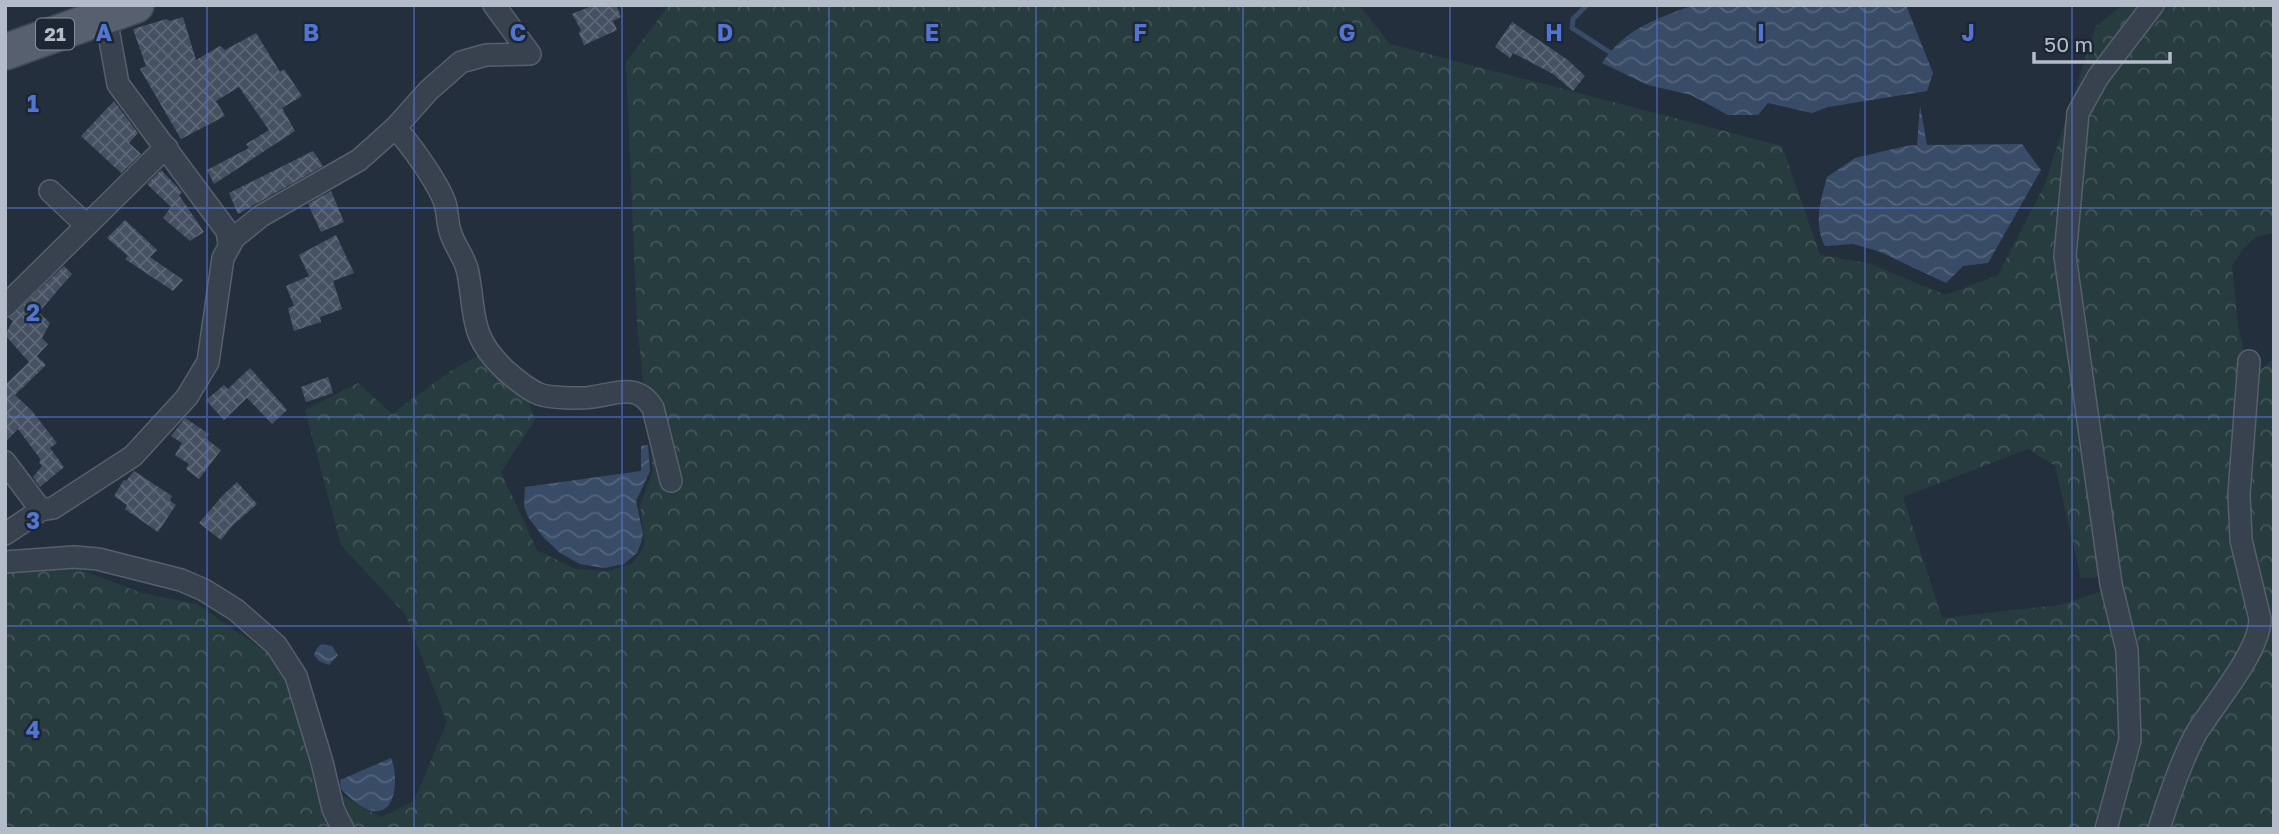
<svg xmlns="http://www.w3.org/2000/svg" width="2279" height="834" viewBox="0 0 2279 834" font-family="'Golos Text',sans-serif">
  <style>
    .forest { fill: url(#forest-crowns); fill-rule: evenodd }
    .water { fill: url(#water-waves) }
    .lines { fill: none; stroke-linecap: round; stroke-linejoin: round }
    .stream { stroke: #394c67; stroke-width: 5 }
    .building { fill: url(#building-cross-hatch) }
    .minor-casing { stroke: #565f6c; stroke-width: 24 }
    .primary-casing { stroke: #414a57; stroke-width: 38 }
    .minor { stroke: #38414e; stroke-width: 21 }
    .primary { stroke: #56606e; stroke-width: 35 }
    .grid { fill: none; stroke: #5274d3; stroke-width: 2; stroke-opacity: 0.55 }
    .labels { text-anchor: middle; stroke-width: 5; stroke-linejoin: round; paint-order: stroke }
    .shield { fill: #1d2633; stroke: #878f9c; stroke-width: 2 }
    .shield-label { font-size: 19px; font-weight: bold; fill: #b4bcc9 }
    .grid-label { font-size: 23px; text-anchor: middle; font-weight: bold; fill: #5274d3; stroke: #1d2633; stroke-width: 5; stroke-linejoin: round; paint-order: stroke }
  </style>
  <defs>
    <pattern id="forest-crowns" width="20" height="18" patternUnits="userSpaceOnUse" patternTransform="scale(1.75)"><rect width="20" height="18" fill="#263c3f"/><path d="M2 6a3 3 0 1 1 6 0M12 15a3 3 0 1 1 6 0" fill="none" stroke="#435659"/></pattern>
    <pattern id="water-waves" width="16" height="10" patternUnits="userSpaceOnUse" patternTransform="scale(1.75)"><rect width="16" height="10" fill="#394c67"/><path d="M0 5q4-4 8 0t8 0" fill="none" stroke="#53647b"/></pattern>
    <pattern id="building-cross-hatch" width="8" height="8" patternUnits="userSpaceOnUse" patternTransform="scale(1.75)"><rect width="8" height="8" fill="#455162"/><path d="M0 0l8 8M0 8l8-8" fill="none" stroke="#5d6877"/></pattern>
  </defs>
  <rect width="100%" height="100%" fill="#242f3e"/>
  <!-- forest -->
  <path class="forest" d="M 669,5 L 1359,5 L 1390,44 L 1782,146 L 1820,255 L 1868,263 L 1945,295 L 1998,275 L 2045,184 L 2096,26 L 2123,5 L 2274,5 L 2274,233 L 2256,237 L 2243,249 L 2232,266 L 2238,326 L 2244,351 L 2262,369 L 2274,358 L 2274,829 L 5,829 L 5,571 L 70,566 L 142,593 L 197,604 L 272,656 L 301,710 L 338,793 L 381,817 L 414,801 L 447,722 L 405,614 L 341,545 L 305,410 L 358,383 L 392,414 L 452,370 L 481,354 L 526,395 L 535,420 L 501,472 L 537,550 L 575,569 L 606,571 L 632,564 L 645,545 L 640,505 L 653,471 L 637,324 L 626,62 ZM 2028,449 L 2055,466 L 2081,578 L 2102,577 L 2103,591 L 2060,605 L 1942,618 L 1903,497 Z"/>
  <!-- water -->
  <g class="water">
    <path d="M 1693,5 L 1906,5 L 1933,73 L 1927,91 L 1828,107 L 1812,113 L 1768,103 L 1758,115 L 1728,115 L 1691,95 L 1648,85 L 1602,63 C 1627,27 1655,20 1693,5 Z"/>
    <path d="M 1920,106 L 1927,145 L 2022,144 L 2041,170 L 1988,263 L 1963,266 L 1946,283 L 1878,251 L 1853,244 L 1825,246 C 1813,224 1821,199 1827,177 L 1855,158 L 1906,146 L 1917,145 Z"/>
    <polygon points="648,445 650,471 636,501 643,533 641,543 637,553 624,564 604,568 580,564 560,553 543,537 528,517 524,506 525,487 641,471 641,446"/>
    <polygon points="322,644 332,646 338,655 329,665 319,661 314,655 317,648"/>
    <path d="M 391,758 C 398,773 398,815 373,811 C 361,809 349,797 341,789 L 340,780 Z"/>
  </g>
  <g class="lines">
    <!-- stream -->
    <polyline class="stream" points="1587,5 1573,19 1572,28 1614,55"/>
  </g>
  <!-- building -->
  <g class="building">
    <polygon points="594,5 616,5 621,17 613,21 617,30 584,45 579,33 581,30 572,14"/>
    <polygon points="183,17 196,60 220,46 225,50 256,33 280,72 284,69 302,96 282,108 295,131 214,184 207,170 249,148 246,144 269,130 239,87 216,101 225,116 181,139 140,69 146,66 133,29 166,19 170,21"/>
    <polygon points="1512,22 1568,60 1585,76 1573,91 1553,74 1513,53 1510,58 1495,47"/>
    <polygon points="114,101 138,133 129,143 141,154 121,173 81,136"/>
    <polygon points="313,151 323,166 238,214 229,193"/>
    <polygon points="161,170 182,192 179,195 204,232 190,241 163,218 171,207 147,184"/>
    <polygon points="331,191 344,222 321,232 308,204"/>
    <polygon points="125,220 157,250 150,257 183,280 173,291 125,259 128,256 107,238"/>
    <polygon points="336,235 354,273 333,281 342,309 320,317 321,322 294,331 288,308 294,306 286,286 309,276 299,255"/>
    <polygon points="64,266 72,274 39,312 50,323 42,338 48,344 37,356 46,365 15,395 32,411 57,443 50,448 64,467 40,487 33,477 42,466 39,462 41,460 18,429 5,442 5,385 29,362 5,335 13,321 9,318"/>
    <polygon points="250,368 287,410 272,424 247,398 224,420 206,400 224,385 228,389"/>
    <polygon points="328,377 333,393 306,402 301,387"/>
    <polygon points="185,418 209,434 205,438 221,450 199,479 186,469 189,464 175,455 182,443 171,436"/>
    <polygon points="134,471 172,496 170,501 176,505 158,532 125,509 127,505 114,496 124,480 126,481"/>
    <polygon points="237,482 257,504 232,526 221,540 199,523 223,495"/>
  </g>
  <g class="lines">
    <defs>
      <g id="minor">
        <polyline points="104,7 118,84 227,231 229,243"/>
        <path d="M 395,128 C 410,143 438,183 445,203 C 448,213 447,224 451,234 C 455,247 466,259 468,273 C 476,316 469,335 504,369 C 514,378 527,389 539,394 C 549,398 580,399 592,397 C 616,394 637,382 653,408 L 671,481"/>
        <polyline points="50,191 86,225"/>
        <polyline points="5,306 161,152 167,148"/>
        <polyline points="5,462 41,510"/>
        <polyline points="5,534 41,510 53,508 133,456 187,397 208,362 223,258 234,238 261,216 359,160 395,128 429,90 461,62 486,55 530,54 494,5"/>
        <polyline points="5,562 74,557 98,559 181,580 204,590 236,610 276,645 296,676 322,762 333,809 343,829"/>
        <polyline points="2106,829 2130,740 2127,650 2111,584 2065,256 2078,113 2098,77 2153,5"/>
        <path d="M 2159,829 C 2167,802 2183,756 2197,732 C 2215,703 2260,651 2260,619 L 2241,540 L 2239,494 L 2249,361"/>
      </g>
      <polyline id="primary" points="5,52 136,5"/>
    </defs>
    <!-- minor casing -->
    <use href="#minor" class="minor-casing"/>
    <!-- primary casing -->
    <use href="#primary" class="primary-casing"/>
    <!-- minor -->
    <use href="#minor" class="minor"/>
    <!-- primary -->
    <use href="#primary" class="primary"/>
  </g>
  <!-- grid -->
  <path class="grid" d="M 207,5 L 207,829M 414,5 L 414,829M 622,5 L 622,829M 829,5 L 829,829M 1036,5 L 1036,829M 1243,5 L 1243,829M 1450,5 L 1450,829M 1657,5 L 1657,829M 1865,5 L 1865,829M 2072,5 L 2072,829M 5,208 L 2274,208M 5,417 L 2274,417M 5,626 L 2274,626"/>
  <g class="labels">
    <!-- shield labels -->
    <rect class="shield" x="36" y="18.5" width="38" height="31" rx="5"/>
    <g class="shield-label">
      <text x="55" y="41">21</text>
    </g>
  </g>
  <g class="grid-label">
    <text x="104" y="41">A</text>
    <text x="311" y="41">B</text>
    <text x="518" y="41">C</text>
    <text x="725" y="41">D</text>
    <text x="932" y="41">E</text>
    <text x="1140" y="41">F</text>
    <text x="1347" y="41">G</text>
    <text x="1554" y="41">H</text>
    <text x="1761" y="41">I</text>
    <text x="1968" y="41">J</text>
    <text x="33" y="112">1</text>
    <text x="33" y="321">2</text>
    <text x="33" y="529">3</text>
    <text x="33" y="738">4</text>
  </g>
  <!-- border -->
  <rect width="2279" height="834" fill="none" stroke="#b4bcc9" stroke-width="14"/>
  <!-- scale -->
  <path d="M2034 52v10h136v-10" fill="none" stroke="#b4bcc9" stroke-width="3.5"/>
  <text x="2044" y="52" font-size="21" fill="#b4bcc9" stroke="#1d2633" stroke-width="5" paint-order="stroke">50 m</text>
</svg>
